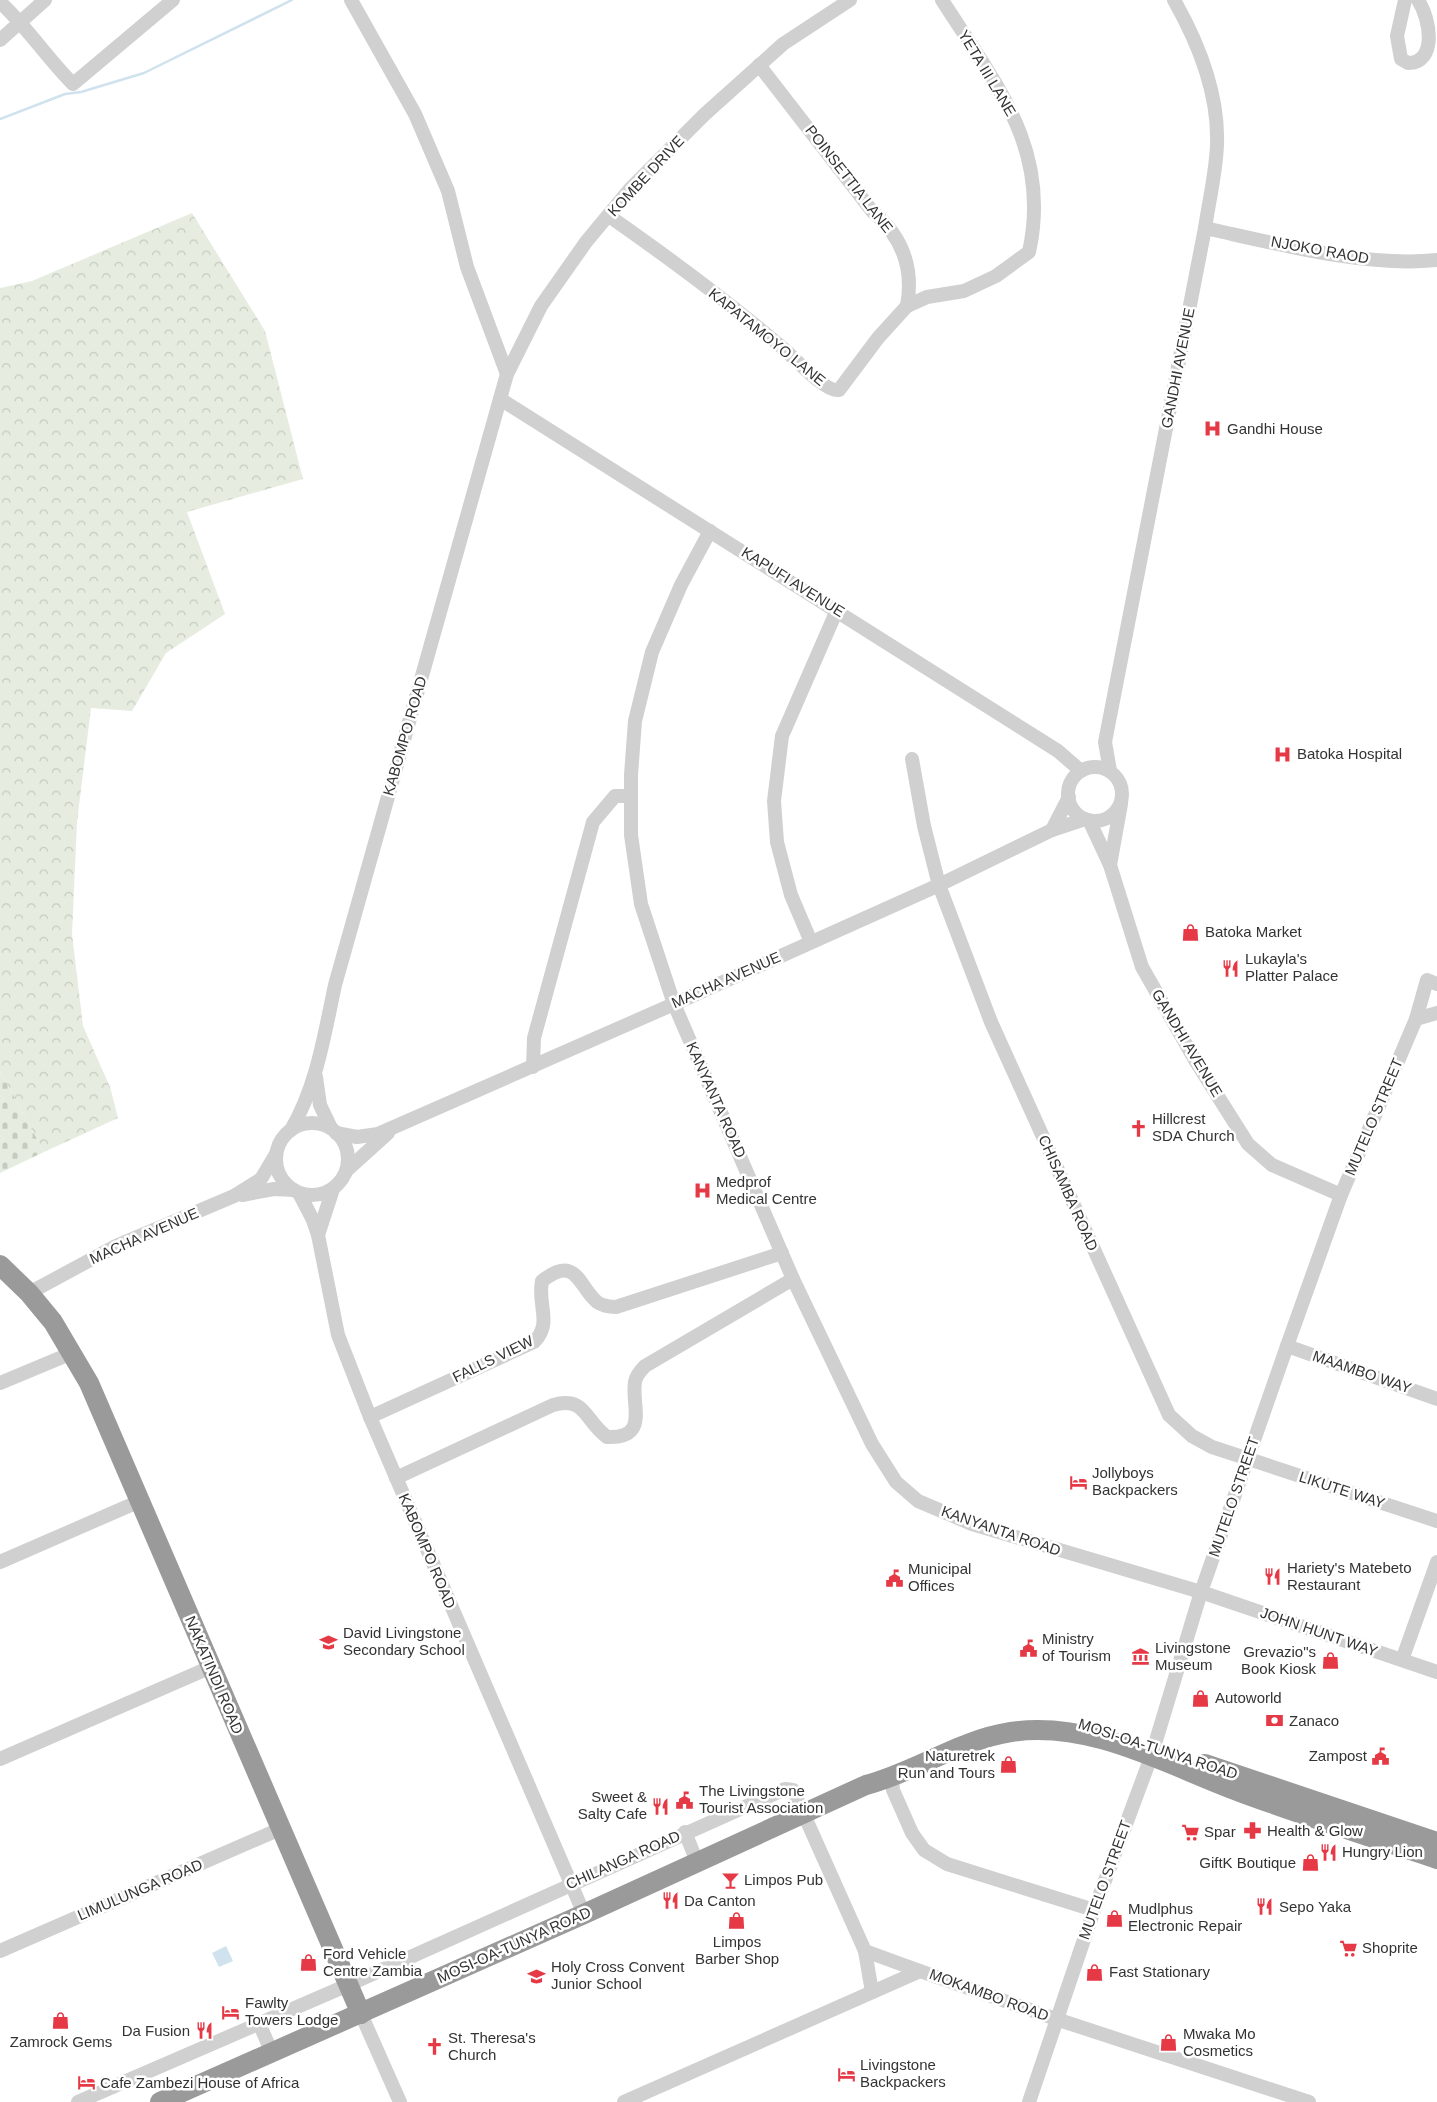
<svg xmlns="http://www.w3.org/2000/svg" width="1437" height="2102" viewBox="0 0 1437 2102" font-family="Arial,sans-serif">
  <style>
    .forest { fill: url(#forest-crowns) }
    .cemetery { fill: url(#cemetery-stones) }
    .water { fill: #cfe2ee }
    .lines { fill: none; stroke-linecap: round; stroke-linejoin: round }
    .stream { stroke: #cfe2ee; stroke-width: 2.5 }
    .minor { stroke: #d0d0d0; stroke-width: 14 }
    .highway { stroke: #9a9a9a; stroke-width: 20 }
    .labels { text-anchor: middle; stroke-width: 5; stroke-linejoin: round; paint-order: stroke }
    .street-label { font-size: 15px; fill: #333; stroke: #fff }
    .poi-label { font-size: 15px; fill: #333; stroke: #fff; text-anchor: start }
  </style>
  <defs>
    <pattern id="forest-crowns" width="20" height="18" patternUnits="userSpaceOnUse" patternTransform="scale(1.25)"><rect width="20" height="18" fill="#e6ecdf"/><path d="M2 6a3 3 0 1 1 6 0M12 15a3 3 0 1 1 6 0" fill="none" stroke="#c6cbc0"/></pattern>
    <pattern id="cemetery-stones" width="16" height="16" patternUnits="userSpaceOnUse" patternTransform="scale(1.25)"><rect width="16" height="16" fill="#e6ecdf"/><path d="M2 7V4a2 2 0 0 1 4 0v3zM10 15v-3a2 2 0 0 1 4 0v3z" fill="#c6cbc0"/></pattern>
  </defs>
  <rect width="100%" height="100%" fill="#fff"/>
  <!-- forest -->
  <polygon class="forest" points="192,213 265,331 303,479 187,512 225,614 166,653 132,711 91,708 77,822 72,934 83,1026 110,1087 118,1118 44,1152 0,1071 0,288 32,281"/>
  <!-- cemetery -->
  <polygon class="cemetery" points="0,1071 44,1152 0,1173"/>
  <!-- water -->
  <polygon class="water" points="226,1946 233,1961 219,1967 212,1953"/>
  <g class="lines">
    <!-- stream -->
    <polyline class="stream" points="0,119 65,94 81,92 144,73 292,0"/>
    <!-- minor -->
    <g class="minor">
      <polyline points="351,0 415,114 448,191 467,267 507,374"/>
      <path d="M 1405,0 L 1397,36 L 1401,59 L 1408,63 C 1437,63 1431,20 1418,0"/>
      <path d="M 0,2 C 27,27 47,58 73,84 L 173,0"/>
      <polyline points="0,40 45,0"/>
      <path d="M 759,65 L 872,211 C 902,236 914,268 907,306"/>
      <path d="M 609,216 C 669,258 729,302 785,350 C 795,359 827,393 839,390 L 878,338 L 907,306 L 927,297 L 964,291 L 996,276 L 1029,252 C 1052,148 994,82 942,0"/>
      <path d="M 1205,228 C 1274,243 1367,268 1437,260"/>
      <polyline points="500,399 1058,751 1081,771"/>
      <polyline points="710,531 681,585 652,652 635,721 631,775 631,835 641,904 674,1004 793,1279 872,1444 896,1482 918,1501 972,1524 1201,1592 1437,1672"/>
      <polyline points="912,759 924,826 939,885 991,1022 1169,1415 1192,1436 1212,1447 1437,1521"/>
      <circle cx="1095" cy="794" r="27"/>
      <path d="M 1110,771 L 1105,742 L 1205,228 C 1209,201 1216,172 1217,145 C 1219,93 1199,44 1174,0"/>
      <polyline points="1089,820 1110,865 1142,967 1195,1060 1248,1144 1272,1165 1341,1195"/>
      <polyline points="1052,830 1069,797"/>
      <polyline points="1110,865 1121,804"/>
      <polyline points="811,942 791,895 777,842 774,801 782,736 837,610"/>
      <polyline points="1416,1019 1437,1013"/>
      <polyline points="533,1067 534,1038 593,822 615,796 631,796"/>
      <polyline points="316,1077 320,1105 331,1128"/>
      <circle cx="312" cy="1159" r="36"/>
      <path d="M 291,1130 C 317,1085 324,1036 335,985 L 507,374 L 541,306 L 586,242 L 630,189 L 705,114 L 783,44 L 850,0"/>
      <polyline points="336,1133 357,1137 378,1134 674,1004 939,885 1052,830 1085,819"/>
      <polyline points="347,1170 388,1133"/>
      <polyline points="299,1193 313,1220 318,1235 338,1335 370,1417 584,1914"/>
      <polyline points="242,1195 274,1189 294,1190"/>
      <polyline points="318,1235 333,1189"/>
      <polyline points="29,1293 116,1246 234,1196 261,1179 276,1154"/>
      <polyline points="1287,1346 1437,1399"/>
      <polyline points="0,1383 72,1353"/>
      <path d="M 370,1417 L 534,1342 C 553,1323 537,1305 542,1281 C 577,1254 578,1286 597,1302 C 603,1306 610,1307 616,1307 L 782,1253"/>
      <path d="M 396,1478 L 553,1405 C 586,1396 584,1420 607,1437 C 650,1439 631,1405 635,1382 C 636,1376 640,1371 645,1366 L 793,1279"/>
      <polyline points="0,1562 140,1501"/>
      <polyline points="1402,1660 1437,1562"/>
      <polyline points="0,1759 211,1667"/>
      <polyline points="892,1777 893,1790 912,1833 924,1850 947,1864 1094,1910"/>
      <polyline points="685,1832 697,1862"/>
      <polyline points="0,1951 280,1829"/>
      <polyline points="865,1951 872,1992"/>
      <polyline points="361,2014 400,2102"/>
      <polyline points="259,2023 272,2053"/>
      <polyline points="78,2102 348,1985 785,1789 793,1790 865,1951 920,1971"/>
      <polyline points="624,2102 920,1971 1056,2019 1309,2102"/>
      <polyline points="1029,2102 1094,1910 1151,1757 1201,1592 1287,1346 1341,1195 1416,1019 1427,980 1437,984"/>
    </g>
    <!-- highway -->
    <g class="highway">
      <polyline points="0,1265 29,1293 53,1322 89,1383 361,2014"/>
      <polyline points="1205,1764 1437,1842"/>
      <path d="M 160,2102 L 584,1914 L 866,1785 C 916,1772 959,1740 1011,1732 C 1091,1720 1167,1765 1240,1792 C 1305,1816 1371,1837 1437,1859"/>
    </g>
  </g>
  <!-- icons -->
  <defs>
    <symbol id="hospital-bare" viewBox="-9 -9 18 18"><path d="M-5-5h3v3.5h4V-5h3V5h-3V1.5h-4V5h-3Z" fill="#e63946" stroke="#fff" stroke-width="2.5" paint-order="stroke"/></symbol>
    <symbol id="shop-bare" viewBox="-9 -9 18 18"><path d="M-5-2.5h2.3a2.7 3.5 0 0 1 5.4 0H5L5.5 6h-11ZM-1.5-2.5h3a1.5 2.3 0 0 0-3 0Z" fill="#e63946" stroke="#fff" stroke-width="2.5" paint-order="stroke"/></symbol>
    <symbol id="restaurant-bare" viewBox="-9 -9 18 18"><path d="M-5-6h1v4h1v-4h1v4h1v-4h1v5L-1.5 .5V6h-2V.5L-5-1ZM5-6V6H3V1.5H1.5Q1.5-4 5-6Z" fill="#e63946" stroke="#fff" stroke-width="2.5" paint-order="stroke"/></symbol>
    <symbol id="church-bare" viewBox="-9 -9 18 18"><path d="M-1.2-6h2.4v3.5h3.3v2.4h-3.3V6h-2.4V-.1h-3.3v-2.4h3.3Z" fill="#e63946" stroke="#fff" stroke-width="2.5" paint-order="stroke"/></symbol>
    <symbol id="hotel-bare" viewBox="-9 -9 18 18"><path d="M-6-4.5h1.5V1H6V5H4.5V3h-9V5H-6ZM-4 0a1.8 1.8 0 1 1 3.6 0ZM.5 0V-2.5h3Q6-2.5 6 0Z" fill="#e63946" stroke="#fff" stroke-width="2.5" paint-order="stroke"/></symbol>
    <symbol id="civic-bare" viewBox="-9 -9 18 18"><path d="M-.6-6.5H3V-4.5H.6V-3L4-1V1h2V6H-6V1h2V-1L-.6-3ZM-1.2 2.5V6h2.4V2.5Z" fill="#e63946" stroke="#fff" stroke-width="2.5" paint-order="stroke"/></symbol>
    <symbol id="school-bare" viewBox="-9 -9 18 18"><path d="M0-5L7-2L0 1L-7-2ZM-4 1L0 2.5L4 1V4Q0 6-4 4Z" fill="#e63946" stroke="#fff" stroke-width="2.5" paint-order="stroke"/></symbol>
    <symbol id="museum-bare" viewBox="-9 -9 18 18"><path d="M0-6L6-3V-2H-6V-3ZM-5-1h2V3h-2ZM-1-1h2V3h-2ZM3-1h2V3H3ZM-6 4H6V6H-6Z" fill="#e63946" stroke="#fff" stroke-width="2.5" paint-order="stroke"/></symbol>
    <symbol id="bank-bare" viewBox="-9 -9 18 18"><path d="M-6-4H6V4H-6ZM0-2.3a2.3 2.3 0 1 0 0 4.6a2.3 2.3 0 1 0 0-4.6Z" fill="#e63946" stroke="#fff" stroke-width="2.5" paint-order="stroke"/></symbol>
    <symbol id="pharmacy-bare" viewBox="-9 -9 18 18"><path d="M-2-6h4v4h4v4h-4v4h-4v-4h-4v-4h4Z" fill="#e63946" stroke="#fff" stroke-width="2.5" paint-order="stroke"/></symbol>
    <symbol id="supermarket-bare" viewBox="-9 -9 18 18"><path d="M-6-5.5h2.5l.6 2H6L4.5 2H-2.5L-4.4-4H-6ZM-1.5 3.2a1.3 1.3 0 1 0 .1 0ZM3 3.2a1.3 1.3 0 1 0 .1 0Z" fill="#e63946" stroke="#fff" stroke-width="2.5" paint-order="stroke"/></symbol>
    <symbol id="bar-bare" viewBox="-9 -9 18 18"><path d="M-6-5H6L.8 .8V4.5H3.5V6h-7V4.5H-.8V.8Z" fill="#e63946" stroke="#fff" stroke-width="2.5" paint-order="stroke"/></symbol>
  </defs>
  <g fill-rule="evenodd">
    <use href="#hospital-bare" x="1200" y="416" width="25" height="25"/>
    <use href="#hospital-bare" x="1270" y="742" width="25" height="25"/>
    <use href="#shop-bare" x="1178" y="920" width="25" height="25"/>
    <use href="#restaurant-bare" x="1218" y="956" width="25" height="25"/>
    <use href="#church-bare" x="1126" y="1116" width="25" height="25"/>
    <use href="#hospital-bare" x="690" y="1178" width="25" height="25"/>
    <use href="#hotel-bare" x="1066" y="1470" width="25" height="25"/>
    <use href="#restaurant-bare" x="1260" y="1564" width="25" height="25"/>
    <use href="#civic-bare" x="882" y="1566" width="25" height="25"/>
    <use href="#school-bare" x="316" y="1630" width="25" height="25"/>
    <use href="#civic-bare" x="1016" y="1636" width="25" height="25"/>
    <use href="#museum-bare" x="1128" y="1644" width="25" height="25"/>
    <use href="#shop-bare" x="1318" y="1648" width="25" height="25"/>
    <use href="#shop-bare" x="1188" y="1686" width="25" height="25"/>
    <use href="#bank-bare" x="1262" y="1708" width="25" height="25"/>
    <use href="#civic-bare" x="1368" y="1744" width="25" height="25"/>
    <use href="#shop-bare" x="996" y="1752" width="25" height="25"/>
    <use href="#civic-bare" x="672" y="1788" width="25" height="25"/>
    <use href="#restaurant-bare" x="648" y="1794" width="25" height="25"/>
    <use href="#pharmacy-bare" x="1240" y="1818" width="25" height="25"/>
    <use href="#supermarket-bare" x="1178" y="1820" width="25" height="25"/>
    <use href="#restaurant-bare" x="1316" y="1840" width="25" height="25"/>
    <use href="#shop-bare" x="1298" y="1850" width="25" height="25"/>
    <use href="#bar-bare" x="718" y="1868" width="25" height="25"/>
    <use href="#restaurant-bare" x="658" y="1888" width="25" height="25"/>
    <use href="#restaurant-bare" x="1252" y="1894" width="25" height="25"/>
    <use href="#shop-bare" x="1102" y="1906" width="25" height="25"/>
    <use href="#shop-bare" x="724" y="1908" width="25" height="25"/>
    <use href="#supermarket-bare" x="1336" y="1936" width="25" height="25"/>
    <use href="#shop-bare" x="296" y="1950" width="25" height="25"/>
    <use href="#shop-bare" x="1082" y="1960" width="25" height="25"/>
    <use href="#school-bare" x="524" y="1964" width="25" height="25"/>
    <use href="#hotel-bare" x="218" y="2000" width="25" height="25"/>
    <use href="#shop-bare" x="48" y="2008" width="25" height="25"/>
    <use href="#restaurant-bare" x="192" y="2018" width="25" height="25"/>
    <use href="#shop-bare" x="1156" y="2030" width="25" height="25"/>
    <use href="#church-bare" x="422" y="2034" width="25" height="25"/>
    <use href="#hotel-bare" x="834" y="2062" width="25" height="25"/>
    <use href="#hotel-bare" x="74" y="2070" width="25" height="25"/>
  </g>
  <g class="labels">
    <!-- street labels -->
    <g class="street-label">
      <text transform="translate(987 73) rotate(59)" y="5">YETA III LANE</text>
      <text transform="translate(646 176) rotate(-47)" y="5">KOMBE DRIVE</text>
      <text transform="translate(849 179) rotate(52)" y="5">POINSETTIA LANE</text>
      <text transform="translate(1320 250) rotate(10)" y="5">NJOKO RAOD</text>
      <text transform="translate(767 337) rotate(39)" y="5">KAPATAMOYO LANE</text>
      <text transform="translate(1178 368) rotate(-79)" y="5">GANDHI AVENUE</text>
      <text transform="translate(793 582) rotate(32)" y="5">KAPUFI AVENUE</text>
      <text transform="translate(405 736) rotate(-74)" y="5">KABOMPO ROAD</text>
      <text transform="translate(726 980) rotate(-24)" y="5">MACHA AVENUE</text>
      <text transform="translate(1187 1043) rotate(59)" y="5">GANDHI AVENUE</text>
      <text transform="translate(716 1100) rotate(66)" y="5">KANYANTA ROAD</text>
      <text transform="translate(1374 1117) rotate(-67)" y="5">MUTELO STREET</text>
      <text transform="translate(1068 1193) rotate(66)" y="5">CHISAMBA ROAD</text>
      <text transform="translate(144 1236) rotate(-24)" y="5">MACHA AVENUE</text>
      <text transform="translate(493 1359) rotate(-26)" y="5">FALLS VIEW</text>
      <text transform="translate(1362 1372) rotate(19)" y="5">MAAMBO WAY</text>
      <text transform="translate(1342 1490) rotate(18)" y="5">LIKUTE WAY</text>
      <text transform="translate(1234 1497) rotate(-71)" y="5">MUTELO STREET</text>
      <text transform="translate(1001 1531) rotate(19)" y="5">KANYANTA ROAD</text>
      <text transform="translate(427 1551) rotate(67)" y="5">KABOMPO ROAD</text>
      <text transform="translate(1319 1632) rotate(19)" y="5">JOHN HUNT WAY</text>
      <text transform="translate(214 1675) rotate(67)" y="5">NAKATINDI ROAD</text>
      <text transform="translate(1158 1749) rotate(18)" y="5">MOSI-OA-TUNYA ROAD</text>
      <text transform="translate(623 1860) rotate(-24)" y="5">CHILANGA ROAD</text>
      <text transform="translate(1105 1880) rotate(-70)" y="5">MUTELO STREET</text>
      <text transform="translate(140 1890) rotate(-23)" y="5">LIMULUNGA ROAD</text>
      <text transform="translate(514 1945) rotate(-24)" y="5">MOSI-OA-TUNYA ROAD</text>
      <text transform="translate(989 1995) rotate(20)" y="5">MOKAMBO ROAD</text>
    </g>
    <!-- poi labels -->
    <g class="poi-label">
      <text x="1227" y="434">Gandhi House</text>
      <text x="1297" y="759">Batoka Hospital</text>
      <text x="1205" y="937">Batoka Market</text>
      <text x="1245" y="964">Lukayla's<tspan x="1245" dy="17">Platter Palace</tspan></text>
      <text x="1152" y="1124">Hillcrest<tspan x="1152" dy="17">SDA Church</tspan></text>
      <text x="716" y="1187">Medprof<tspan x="716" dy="17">Medical Centre</tspan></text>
      <text x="1092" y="1478">Jollyboys<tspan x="1092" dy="17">Backpackers</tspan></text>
      <text x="1287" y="1573">Hariety's Matebeto<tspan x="1287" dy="17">Restaurant</tspan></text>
      <text x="908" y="1574">Municipal<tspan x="908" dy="17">Offices</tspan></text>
      <text x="343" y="1638">David Livingstone<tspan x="343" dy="17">Secondary School</tspan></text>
      <text x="1042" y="1644">Ministry<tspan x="1042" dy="17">of Tourism</tspan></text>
      <text x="1155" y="1653">Livingstone<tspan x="1155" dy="17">Museum</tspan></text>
      <text x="1316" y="1657" text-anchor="end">Grevazio"s<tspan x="1316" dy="17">Book Kiosk</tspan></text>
      <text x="1215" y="1703">Autoworld</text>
      <text x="1289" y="1726">Zanaco</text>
      <text x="995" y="1761" text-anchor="end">Naturetrek<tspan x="995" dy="17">Run and Tours</tspan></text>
      <text x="1367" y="1761" text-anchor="end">Zampost</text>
      <text x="699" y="1796">The Livingstone<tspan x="699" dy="17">Tourist Association</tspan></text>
      <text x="647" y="1802" text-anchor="end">Sweet &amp;<tspan x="647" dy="17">Salty Cafe</tspan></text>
      <text x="1267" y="1836">Health &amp; Glow</text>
      <text x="1204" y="1837">Spar</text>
      <text x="1342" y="1857">Hungry Lion</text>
      <text x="1296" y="1868" text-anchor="end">GiftK Boutique</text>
      <text x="744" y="1885">Limpos Pub</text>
      <text x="684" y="1906">Da Canton</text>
      <text x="1279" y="1912">Sepo Yaka</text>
      <text x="1128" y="1914">Mudlphus<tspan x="1128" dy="17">Electronic Repair</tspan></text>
      <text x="737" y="1947" text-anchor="middle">Limpos<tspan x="737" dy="17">Barber Shop</tspan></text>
      <text x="1362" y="1953">Shoprite</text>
      <text x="323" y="1959">Ford Vehicle<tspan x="323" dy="17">Centre Zambia</tspan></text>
      <text x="551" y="1972">Holy Cross Convent<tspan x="551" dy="17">Junior School</tspan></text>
      <text x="1109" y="1977">Fast Stationary</text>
      <text x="245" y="2008">Fawlty<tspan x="245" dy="17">Towers Lodge</tspan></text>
      <text x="190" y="2036" text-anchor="end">Da Fusion</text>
      <text x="1183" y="2039">Mwaka Mo<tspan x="1183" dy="17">Cosmetics</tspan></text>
      <text x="448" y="2043">St. Theresa's<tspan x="448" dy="17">Church</tspan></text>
      <text x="61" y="2047" text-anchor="middle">Zamrock Gems</text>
      <text x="860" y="2070">Livingstone<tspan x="860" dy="17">Backpackers</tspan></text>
      <text x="100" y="2088">Cafe Zambezi House of Africa</text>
    </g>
  </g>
</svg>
